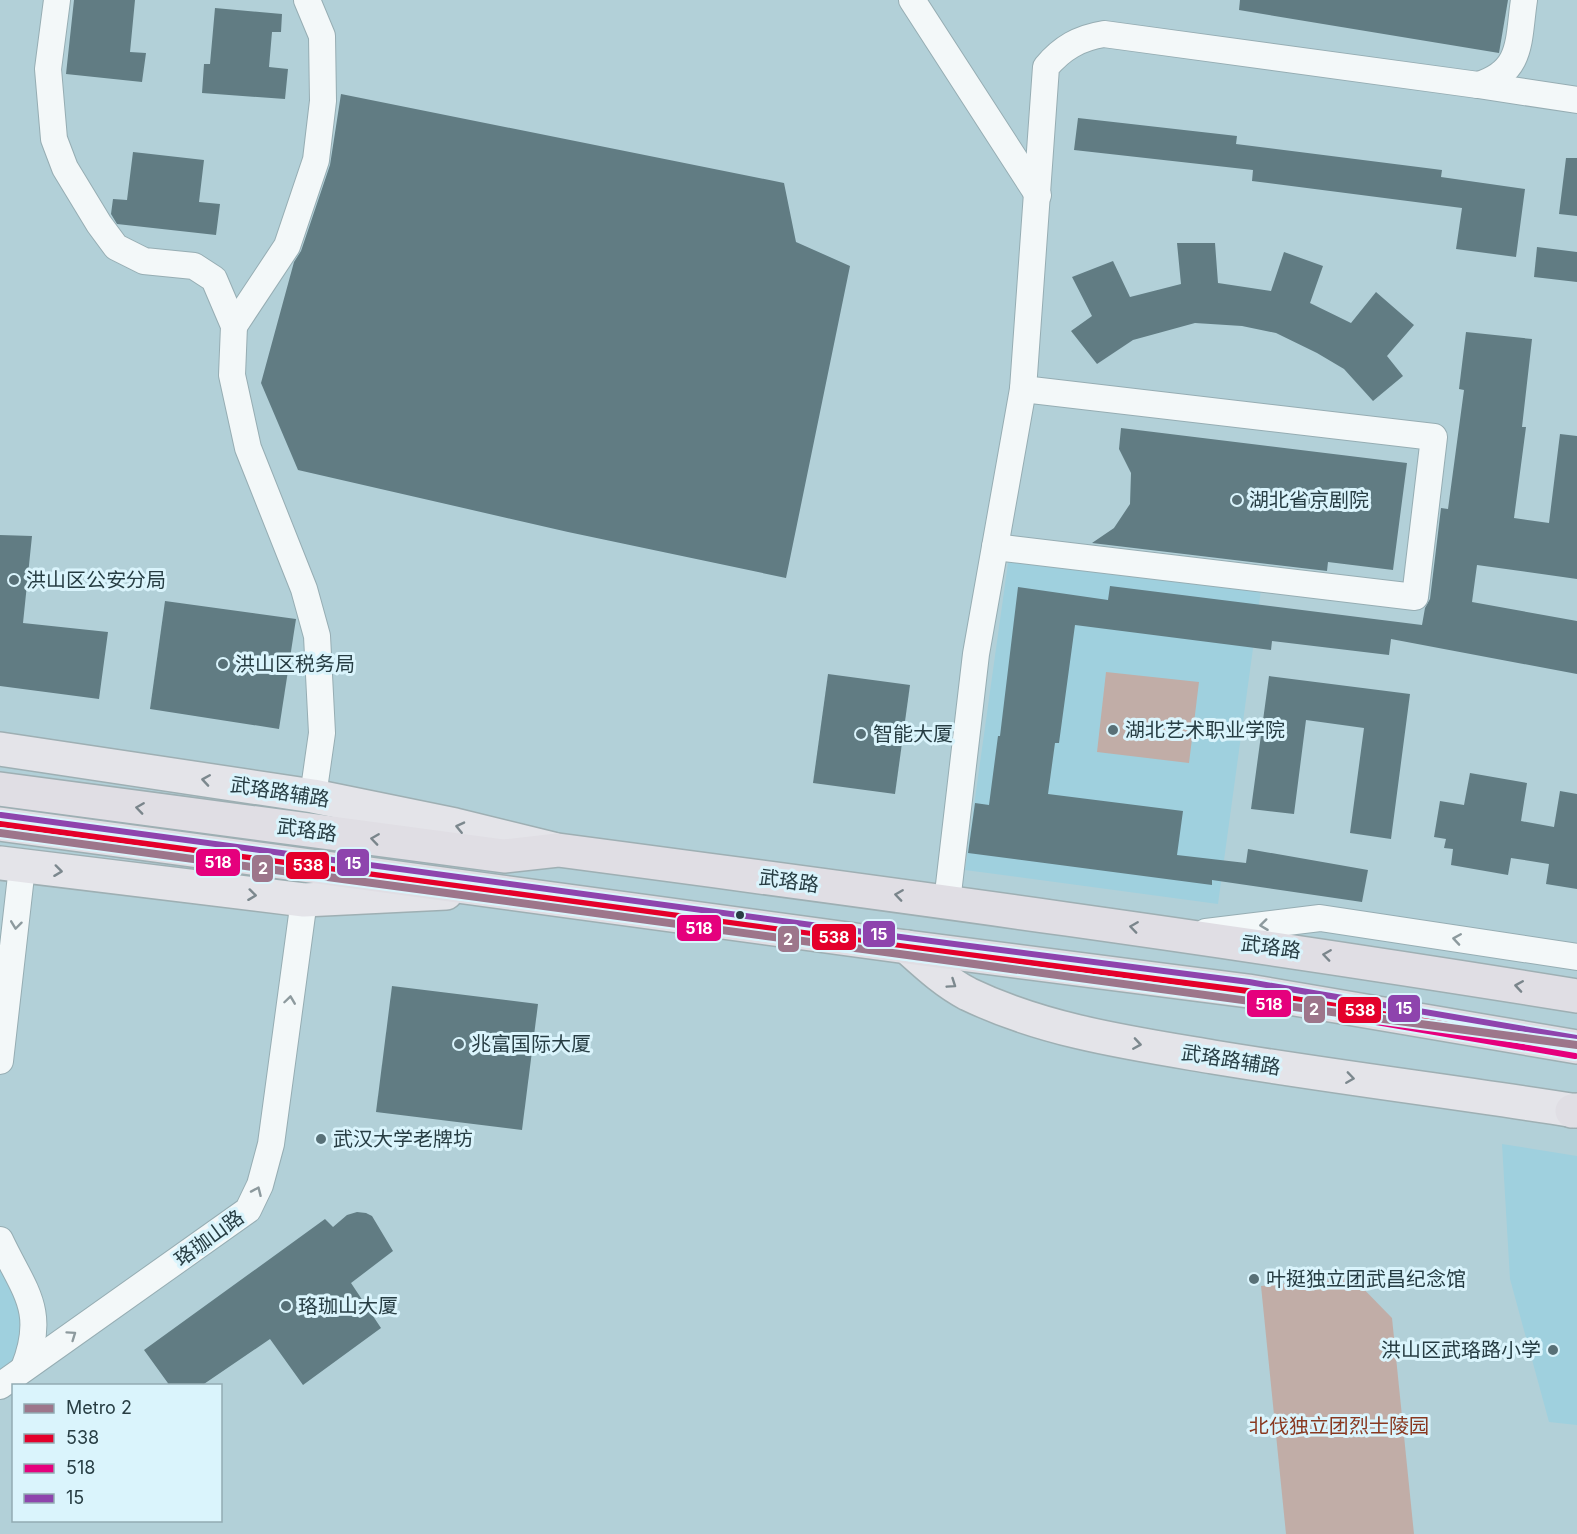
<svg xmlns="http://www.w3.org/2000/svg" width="1577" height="1534" viewBox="0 0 1577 1534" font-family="Inter,'Noto Sans SC',sans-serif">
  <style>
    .built { fill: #9fd0de }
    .green { fill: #c1ada7 }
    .building { fill: #617c83 }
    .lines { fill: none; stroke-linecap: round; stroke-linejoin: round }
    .minor-casing { stroke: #96adb3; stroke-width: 28 }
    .primary-casing { stroke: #9eafb3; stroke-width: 36 }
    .trunk-casing { stroke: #9eafb3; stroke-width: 36 }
    .minor { stroke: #f3f8f9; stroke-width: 26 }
    .primary { stroke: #e4e4e9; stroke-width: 33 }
    .trunk { stroke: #e0dee4; stroke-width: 33 }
    .bus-1-casing { stroke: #daf4fc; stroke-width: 10 }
    .bus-2-casing { stroke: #daf4fc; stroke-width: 10 }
    .bus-3-casing { stroke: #daf4fc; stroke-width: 10 }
    .bus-1 { stroke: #e4002b; stroke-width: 6 }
    .bus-2 { stroke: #e5007d; stroke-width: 6 }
    .bus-3 { stroke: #8e44ad; stroke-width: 6 }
    .metro-1-casing { stroke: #daf4fc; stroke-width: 12 }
    .metro-1 { stroke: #9d768b; stroke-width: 8 }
    .oneway { stroke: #7c888e }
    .oneway2 { stroke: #7a858b }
    .oneway3 { stroke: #8d9a9e }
    .poi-dot { fill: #587077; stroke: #daf4fc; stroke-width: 2 }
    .bus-dot { fill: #273d43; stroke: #daf4fc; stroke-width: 2 }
    .labels { text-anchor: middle; stroke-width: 6; stroke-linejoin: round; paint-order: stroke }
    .poi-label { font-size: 20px; fill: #273d43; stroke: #daf4fc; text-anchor: start }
    .street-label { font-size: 20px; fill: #273d43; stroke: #daf4fc }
    .park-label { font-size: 20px; fill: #893921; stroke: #daf4fc }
    .line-badge { stroke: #daf4fc; stroke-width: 2 }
    .badge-label { font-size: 16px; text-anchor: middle; font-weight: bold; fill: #fff }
  </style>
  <rect width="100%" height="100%" fill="#b2d0d8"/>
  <!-- built -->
  <g class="built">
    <polygon points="1009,556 1261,590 1218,904 965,870"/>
    <polygon points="1502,1144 1577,1156 1577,1425 1549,1422 1510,1279"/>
    <polygon points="0,1268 23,1317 17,1360 0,1373"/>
  </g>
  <!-- green -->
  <g class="green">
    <polygon points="1106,672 1199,682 1189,763 1097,752"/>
    <polygon points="1352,1277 1392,1318 1414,1534 1286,1534 1261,1286"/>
  </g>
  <!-- building -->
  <g class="building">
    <polygon points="74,0 135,0 130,52 146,53 142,82 66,74"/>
    <polygon points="1240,0 1508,0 1499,53 1239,10"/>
    <polygon points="215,8 282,14 281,32 272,32 269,67 288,69 285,99 202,93 204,64 210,64"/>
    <polygon points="341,94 784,183 796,242 850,266 786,578 568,532 298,470 261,383 294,262 301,251 330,165"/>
    <polygon points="1078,118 1237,136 1236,144 1442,170 1441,177 1525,189 1516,257 1456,249 1462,208 1252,181 1253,170 1074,150"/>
    <polygon points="133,152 204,160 199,202 220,204 216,235 117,224 111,214 113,199 127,200"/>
    <polygon points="1566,158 1577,158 1577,216 1559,214"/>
    <polygon points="1177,243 1215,243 1218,283 1271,291 1284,252 1323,266 1310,303 1351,323 1376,292 1414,325 1387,356 1403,376 1373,401 1344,369 1317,353 1276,333 1242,326 1195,323 1133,340 1097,364 1071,331 1092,316 1072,277 1113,261 1130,297 1181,284"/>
    <polygon points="1537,247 1577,252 1577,282 1534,277"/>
    <polygon points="1466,332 1532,339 1522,427 1526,427 1514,518 1549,523 1560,434 1577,436 1577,579 1477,565 1472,602 1577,621 1577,674 1391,639 1389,655 1272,641 1271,650 1075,625 1059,743 1055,743 1048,794 1183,811 1177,855 1246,863 1248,849 1368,870 1362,902 1212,880 1212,885 968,853 975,803 989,805 998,736 1000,736 1018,587 1108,600 1110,586 1422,625 1425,608 1430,599 1441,508 1448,509 1464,390 1459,389"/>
    <polygon points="1121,428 1407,463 1393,570 1328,562 1327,571 1092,543 1114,528 1130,504 1131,473 1119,449"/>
    <polygon points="0,535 32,536 23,623 108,632 99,699 0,686"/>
    <polygon points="165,601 296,619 279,729 150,709"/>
    <polygon points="828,674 910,685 895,794 813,783"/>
    <polygon points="1269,676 1410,694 1391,839 1350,833 1364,728 1306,720 1294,814 1251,809"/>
    <polygon points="1470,773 1527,783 1521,821 1554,827 1560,791 1577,794 1577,889 1546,884 1549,864 1511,858 1508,875 1451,865 1453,849 1444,848 1446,839 1434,837 1440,801 1464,805"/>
    <polygon points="392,986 538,1004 522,1130 376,1112"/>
    <polygon points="357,1212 366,1213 372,1216 393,1251 351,1283 381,1328 303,1385 270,1339 201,1386 170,1386 144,1350 325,1219 333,1227 347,1215"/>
  </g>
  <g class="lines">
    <defs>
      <g id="minor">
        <polyline points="57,0 48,69 54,139 65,168 99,224 116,247 144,261 194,266 214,279 234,326 232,375 248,448 304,589 317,636 322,733 313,796"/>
        <polyline points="912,0 1038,195"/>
        <polyline points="1478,85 1577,100"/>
        <polyline points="234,326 287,246 316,160 323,101 322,36 307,0"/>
        <polyline points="995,547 1415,597 1434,437 1023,389"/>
        <path d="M 947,902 L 976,654 L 1023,389 L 1046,67 C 1062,48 1079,38 1104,34 L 1478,85 C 1523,72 1518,40 1524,0"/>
        <polyline points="1206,932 1320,918 1577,957"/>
        <polyline points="0,1061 22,867"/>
        <path d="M 0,1240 C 24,1291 47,1310 24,1368"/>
        <polyline points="0,1386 248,1210 260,1185 271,1144 304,900"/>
      </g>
      <g id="primary">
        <polyline points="0,749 313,796 455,825 553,849"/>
        <polyline points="0,863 304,900 446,893"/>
        <path d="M 907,947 C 926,964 945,982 968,994 C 1045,1031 1130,1043 1213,1057 C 1334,1077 1456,1092 1577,1111"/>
      </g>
      <g id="trunk">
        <path d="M 0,789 L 504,856 L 558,850 C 898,895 1238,941 1577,996"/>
        <polyline points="0,824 907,947 1248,991 1577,1047"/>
        <polyline points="1572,1111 1577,1110"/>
      </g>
    </defs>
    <!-- minor casing -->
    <use href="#minor" class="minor-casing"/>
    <!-- primary casing -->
    <use href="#primary" class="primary-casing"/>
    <!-- trunk casing -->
    <use href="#trunk" class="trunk-casing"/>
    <!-- minor -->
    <use href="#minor" class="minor"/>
    <!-- primary -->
    <use href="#primary" class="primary"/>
    <!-- trunk -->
    <use href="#trunk" class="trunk"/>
    <defs>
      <polyline id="bus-1" points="0,824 907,947 1248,991 1577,1047"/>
      <polyline id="bus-2" points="0,833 906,956 1247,1000 1575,1056"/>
      <polyline id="bus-3" points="1,815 908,938 1249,982 1577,1038"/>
    </defs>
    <!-- bus-1 casing -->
    <use href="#bus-1" class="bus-1-casing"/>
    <!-- bus-2 casing -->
    <use href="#bus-2" class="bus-2-casing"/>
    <!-- bus-3 casing -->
    <use href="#bus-3" class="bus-3-casing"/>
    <!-- bus-1 -->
    <use href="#bus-1" class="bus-1"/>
    <!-- bus-2 -->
    <use href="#bus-2" class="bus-2"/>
    <!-- bus-3 -->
    <use href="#bus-3" class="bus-3"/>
    <defs>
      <polyline id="metro-1" points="0,833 1577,1045"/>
    </defs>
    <!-- metro-1 casing -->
    <use href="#metro-1" class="metro-1-casing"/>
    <!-- metro-1 -->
    <use href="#metro-1" class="metro-1"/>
  </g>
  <!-- one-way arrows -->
  <defs><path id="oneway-chevron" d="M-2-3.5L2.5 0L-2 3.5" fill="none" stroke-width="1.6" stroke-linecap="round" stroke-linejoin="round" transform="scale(1.5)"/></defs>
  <g class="oneway">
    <use href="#oneway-chevron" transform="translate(206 780) rotate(-171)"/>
    <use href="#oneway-chevron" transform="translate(460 827) rotate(-167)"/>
    <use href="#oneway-chevron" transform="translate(58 871) rotate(7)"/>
    <use href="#oneway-chevron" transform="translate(252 895) rotate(7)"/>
    <use href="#oneway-chevron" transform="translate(952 984) rotate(34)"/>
    <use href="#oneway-chevron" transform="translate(1137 1044) rotate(9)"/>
    <use href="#oneway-chevron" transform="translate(1350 1078) rotate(8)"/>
  </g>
  <g class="oneway2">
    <use href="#oneway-chevron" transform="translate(140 808) rotate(-172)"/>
    <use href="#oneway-chevron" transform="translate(375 839) rotate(-172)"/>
    <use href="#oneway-chevron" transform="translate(899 895) rotate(-172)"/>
    <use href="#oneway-chevron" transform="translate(1134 927) rotate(-172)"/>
    <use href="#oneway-chevron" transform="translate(1327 955) rotate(-172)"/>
    <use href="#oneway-chevron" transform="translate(1519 986) rotate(-171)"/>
  </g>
  <g class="oneway3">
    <use href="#oneway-chevron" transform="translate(16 925) rotate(97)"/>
    <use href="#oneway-chevron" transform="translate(1264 925) rotate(173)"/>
    <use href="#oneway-chevron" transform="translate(1457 939) rotate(-171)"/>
    <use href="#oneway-chevron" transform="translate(290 1000) rotate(-82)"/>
    <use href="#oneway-chevron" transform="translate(257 1191) rotate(-66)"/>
    <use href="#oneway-chevron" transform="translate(72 1335) rotate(-35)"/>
  </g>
  <!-- markers -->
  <g class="poi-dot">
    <circle cx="1237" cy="500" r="6"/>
    <circle cx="14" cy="580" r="6"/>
    <circle cx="223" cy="664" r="6"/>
    <circle cx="1113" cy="730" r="6"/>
    <circle cx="861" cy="734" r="6"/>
    <circle cx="459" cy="1044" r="6"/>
    <circle cx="321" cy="1139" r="6"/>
    <circle cx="1254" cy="1279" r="6"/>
    <circle cx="286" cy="1306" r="6"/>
    <circle cx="1553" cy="1350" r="6"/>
  </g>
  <circle class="bus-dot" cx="740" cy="915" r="5"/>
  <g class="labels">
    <!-- poi labels -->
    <g class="poi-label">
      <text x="1249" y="507">湖北省京剧院</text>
      <text x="26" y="587">洪山区公安分局</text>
      <text x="235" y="671">洪山区税务局</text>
      <text x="1125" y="737">湖北艺术职业学院</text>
      <text x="873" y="741">智能大厦</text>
      <text x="471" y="1051">兆富国际大厦</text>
      <text x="333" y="1146">武汉大学老牌坊</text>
      <text x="1266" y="1286">叶挺独立团武昌纪念馆</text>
      <text x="298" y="1313">珞珈山大厦</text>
      <text x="1541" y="1357" text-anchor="end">洪山区武珞路小学</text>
    </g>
    <!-- street labels -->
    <g class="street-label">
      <text transform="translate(280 792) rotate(9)" y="7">武珞路辅路</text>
      <text transform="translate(307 830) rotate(8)" y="7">武珞路</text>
      <text transform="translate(789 881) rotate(8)" y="7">武珞路</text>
      <text transform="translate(1271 947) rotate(8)" y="7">武珞路</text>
      <text transform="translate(1231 1060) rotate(9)" y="7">武珞路辅路</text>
      <text transform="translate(209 1238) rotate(-36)" y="7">珞珈山路</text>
    </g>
    <!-- park labels -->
    <g class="park-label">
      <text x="1339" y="1433">北伐独立团烈士陵园</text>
    </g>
  </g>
  <g class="line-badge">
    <rect x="195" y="848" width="46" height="29" rx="6" fill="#e5007d"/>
    <rect x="336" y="848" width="34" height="29" rx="6" fill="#8e44ad"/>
    <rect x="285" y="851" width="45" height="29" rx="6" fill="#e4002b"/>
    <rect x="251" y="854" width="23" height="29" rx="6" fill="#9d768b"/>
    <rect x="676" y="914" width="46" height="28" rx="6" fill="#e5007d"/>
    <rect x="862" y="920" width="34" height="28" rx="6" fill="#8e44ad"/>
    <rect x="811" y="923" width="46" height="28" rx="6" fill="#e4002b"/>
    <rect x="777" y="925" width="23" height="28" rx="6" fill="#9d768b"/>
    <rect x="1246" y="989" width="46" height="29" rx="6" fill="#e5007d"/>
    <rect x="1387" y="994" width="34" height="29" rx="6" fill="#8e44ad"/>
    <rect x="1303" y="995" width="23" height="29" rx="6" fill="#9d768b"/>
    <rect x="1337" y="996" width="45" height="28" rx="6" fill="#e4002b"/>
  </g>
  <g class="badge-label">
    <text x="218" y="868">518</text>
    <text x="353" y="869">15</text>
    <text x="308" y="871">538</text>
    <text x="263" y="874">2</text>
    <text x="699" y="934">518</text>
    <text x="879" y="940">15</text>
    <text x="834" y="943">538</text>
    <text x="788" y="945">2</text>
    <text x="1269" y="1010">518</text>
    <text x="1404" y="1014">15</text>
    <text x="1314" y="1015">2</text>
    <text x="1360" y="1016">538</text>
  </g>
  <!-- legend -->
  <rect x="12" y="1384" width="210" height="138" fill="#daf4fc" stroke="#92abb2" stroke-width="1.5"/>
  <rect x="24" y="1404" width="30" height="9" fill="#9d768b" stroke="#92abb2" stroke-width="1.5"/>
  <text x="66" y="1414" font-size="18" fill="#273d43">Metro 2</text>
  <rect x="24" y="1434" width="30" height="9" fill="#e4002b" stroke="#92abb2" stroke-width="1.5"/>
  <text x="66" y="1444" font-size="18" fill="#273d43">538</text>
  <rect x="24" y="1464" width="30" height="9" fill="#e5007d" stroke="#92abb2" stroke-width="1.5"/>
  <text x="66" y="1474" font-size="18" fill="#273d43">518</text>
  <rect x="24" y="1494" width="30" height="9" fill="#8e44ad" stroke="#92abb2" stroke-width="1.5"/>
  <text x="66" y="1504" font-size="18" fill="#273d43">15</text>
</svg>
